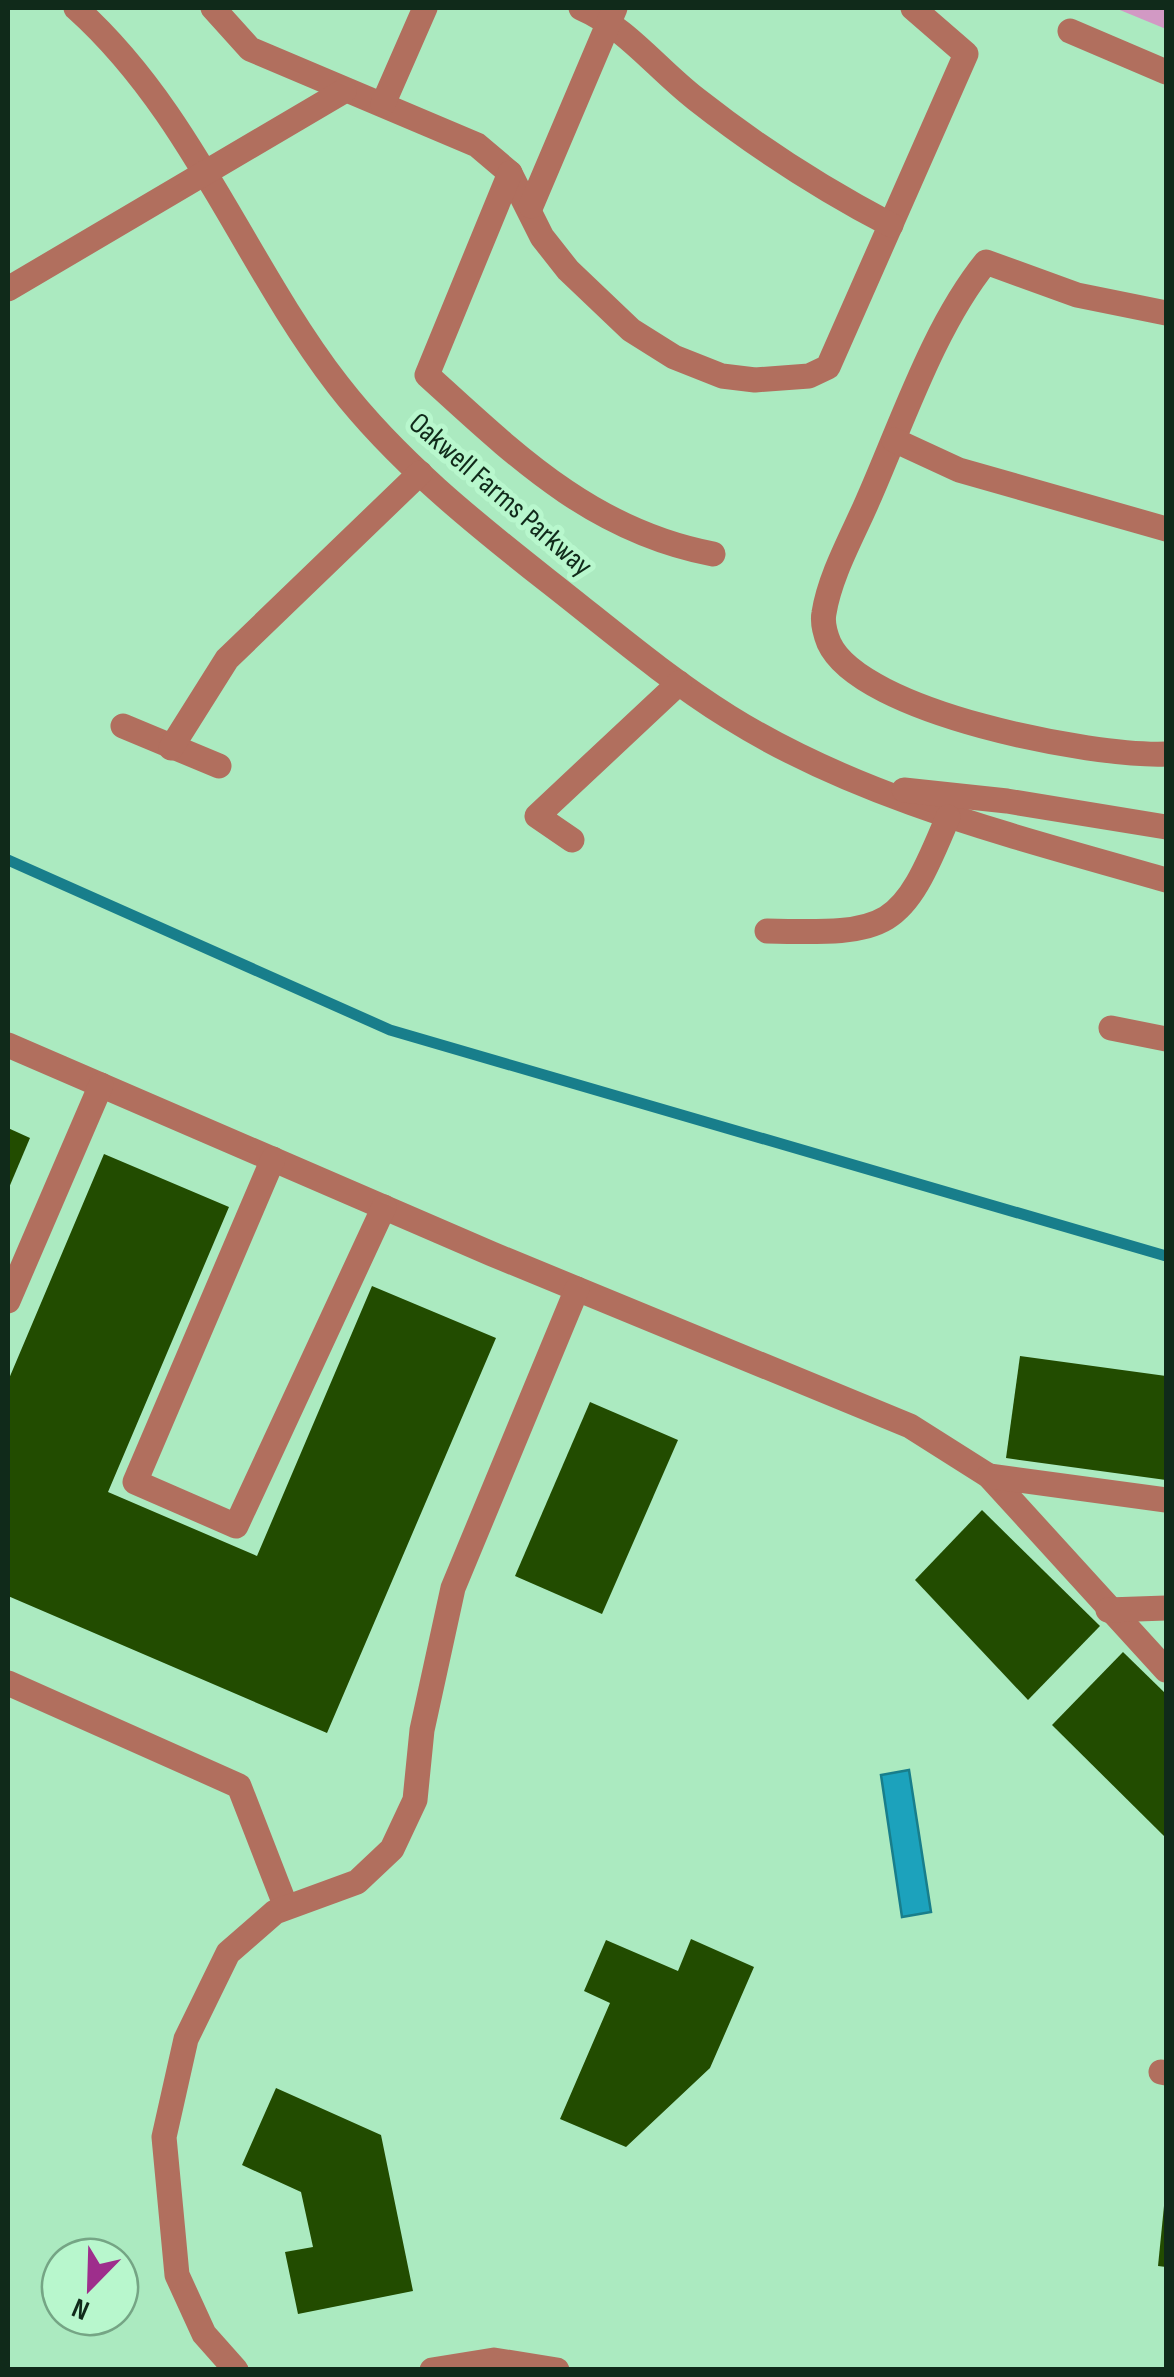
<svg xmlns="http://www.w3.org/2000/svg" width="1174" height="2377" viewBox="0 0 1174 2377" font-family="'Sofia Sans Condensed',sans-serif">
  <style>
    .green { fill: #d299c4 }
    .water { fill: #1ca2bc; stroke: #187e8b; stroke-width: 2.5 }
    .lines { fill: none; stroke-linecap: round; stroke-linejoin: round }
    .stream { stroke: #187e8b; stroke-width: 11 }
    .building { fill: #224c00 }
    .minor { stroke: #b16f5e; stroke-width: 25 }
    .labels { text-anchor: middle; stroke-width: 10; stroke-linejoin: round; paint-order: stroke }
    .street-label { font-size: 30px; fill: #102a1a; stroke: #b8f7cd }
  </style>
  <rect width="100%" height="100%" fill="#abeac0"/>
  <!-- green -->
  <polygon class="green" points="1115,8 1166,8 1166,29"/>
  <!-- water -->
  <polygon class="water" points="909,1770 931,1912 902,1917 881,1775"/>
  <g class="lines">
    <!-- stream -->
    <polyline class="stream" points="8,860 390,1030 1166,1256"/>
  </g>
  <!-- building -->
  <g class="building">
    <polygon points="8,1128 30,1138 8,1190"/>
    <polygon points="104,1154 229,1207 108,1492 257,1556 372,1286 496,1338 327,1733 8,1596 8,1381"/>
    <polygon points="1020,1356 1166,1376 1166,1480 1006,1458"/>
    <polygon points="590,1402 678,1440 602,1614 515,1576"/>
    <polygon points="982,1510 1100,1626 1028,1700 915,1580"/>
    <polygon points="1123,1652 1166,1694 1166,1838 1052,1725"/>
    <polygon points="691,1939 754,1967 710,2068 626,2147 560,2119 610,2003 584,1991 606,1940 678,1971"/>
    <polygon points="276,2088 381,2135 413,2291 298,2314 285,2252 313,2247 301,2192 242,2165"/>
    <polygon points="1164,2206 1166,2207 1166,2267 1158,2266"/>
  </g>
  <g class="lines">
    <!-- minor -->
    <g class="minor">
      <path d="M 76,8 C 192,112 244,263 338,385 C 396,460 473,522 548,581 C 607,627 665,677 729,717 C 862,800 1018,837 1166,880"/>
      <polyline points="213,8 250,49 477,145 510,173 542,237 568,270 631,330 674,357 722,376 755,380 809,376 828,367 966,54 913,8"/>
      <path d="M 581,8 C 627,28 656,68 696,99 C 757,147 822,189 891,225"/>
      <polyline points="1070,31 1166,72"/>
      <polyline points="383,104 425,8"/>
      <path d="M 510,173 L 427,375 C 515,455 592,531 713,554"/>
      <polyline points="531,206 615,8"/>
      <polyline points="8,289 344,91"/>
      <path d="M 1166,313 L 1077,295 L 986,262 C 934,326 902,423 868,500 C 853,535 830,575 824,613 C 822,623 825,633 829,643 C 861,713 1093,757 1166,754"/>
      <polyline points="894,440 959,470 1166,529"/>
      <polyline points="123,726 219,766"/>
      <polyline points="171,748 227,659 420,473"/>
      <polyline points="904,790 1007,801 1166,827"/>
      <polyline points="572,840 537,816 679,683"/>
      <path d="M 767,931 C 891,934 901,931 948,817"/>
      <polyline points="1111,1028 1166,1039"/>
      <polyline points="8,1045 492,1254 910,1426 989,1476 1166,1670"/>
      <polyline points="273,1159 135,1482 236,1526 384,1207"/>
      <polyline points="8,1301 101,1085"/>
      <polyline points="989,1476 1166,1500"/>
      <polyline points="1108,1610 1166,1608"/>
      <polyline points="8,1683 239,1786 286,1907"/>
      <polyline points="1161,2072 1166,2073"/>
      <polyline points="236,2370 204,2334 177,2275 164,2137 186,2039 228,1953 275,1912 357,1882 392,1849 415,1800 422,1730 453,1588 577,1289"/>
      <polyline points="432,2370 494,2360 557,2370"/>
    </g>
  </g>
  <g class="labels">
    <!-- street labels -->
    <g class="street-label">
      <text transform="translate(501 494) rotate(41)" y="10">Oakwell Farms Parkway</text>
    </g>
  </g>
  <!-- border -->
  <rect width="1174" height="2377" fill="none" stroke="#102a1a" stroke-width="20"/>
  <!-- north arrow -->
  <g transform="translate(90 2287) rotate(203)"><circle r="48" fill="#b8f7cd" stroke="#75a585" stroke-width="2.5"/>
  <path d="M0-8L18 38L0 25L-18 38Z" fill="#9e2e8c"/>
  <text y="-15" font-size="28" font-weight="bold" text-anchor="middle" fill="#102a1a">N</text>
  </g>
</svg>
